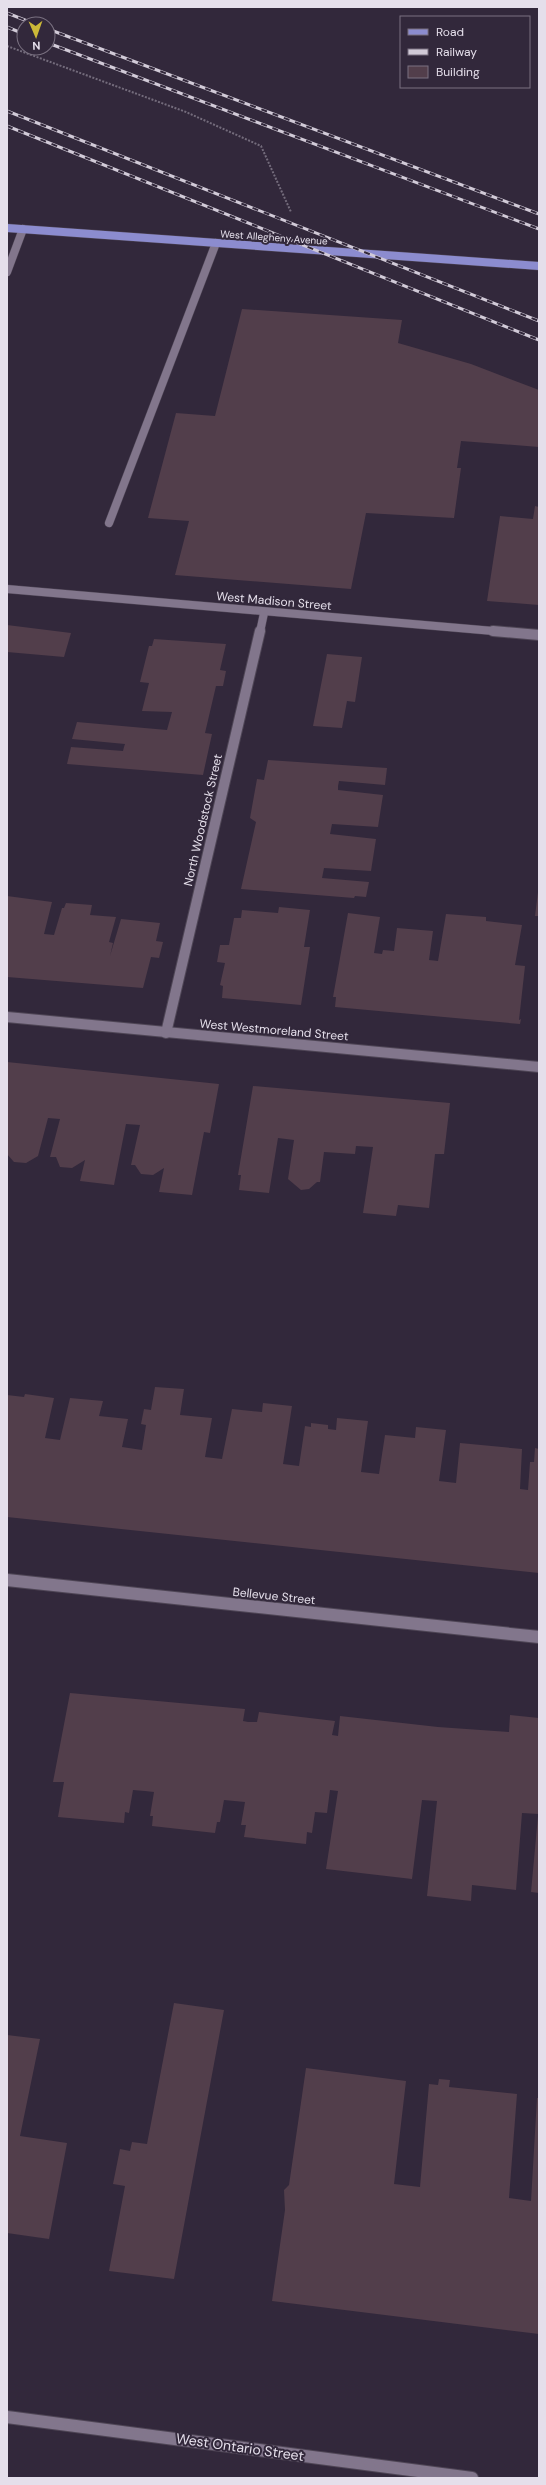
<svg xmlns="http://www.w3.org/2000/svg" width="546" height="2485" viewBox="0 0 546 2485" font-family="'DM Sans',sans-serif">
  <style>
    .building { fill: #523e4b }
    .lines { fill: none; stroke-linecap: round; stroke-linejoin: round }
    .minor-far2-casing { stroke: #4f4656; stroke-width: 9 }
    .minor-far1-casing { stroke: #4f4656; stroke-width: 12 }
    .minor-casing { stroke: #4f4656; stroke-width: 14 }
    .major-casing { stroke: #4f4656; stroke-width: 9 }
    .path { stroke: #746c7c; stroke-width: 2; stroke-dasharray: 2 1.5; stroke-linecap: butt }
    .minor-far2 { stroke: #82768c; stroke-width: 8 }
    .minor-far1 { stroke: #82768c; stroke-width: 10 }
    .minor { stroke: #82768c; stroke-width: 12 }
    .major { stroke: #8c8ccf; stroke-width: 8 }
    .rail-casing { stroke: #d1cad7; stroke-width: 3 }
    .rail { stroke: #32283b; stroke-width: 2; stroke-dasharray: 6; stroke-linecap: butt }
    .labels { text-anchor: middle; stroke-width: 4; stroke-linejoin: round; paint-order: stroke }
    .far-street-label { font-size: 10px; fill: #e5dfeb; stroke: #32283b }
    .street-label { font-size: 12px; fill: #e5dfeb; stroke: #32283b }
    .near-street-label { font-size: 14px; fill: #e5dfeb; stroke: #32283b }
  </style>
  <rect width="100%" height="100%" fill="#32283b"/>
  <!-- building -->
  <g class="building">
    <polygon points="242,309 402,320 398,343 471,364 539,390 539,447 461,441 457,468 461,468 454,518 366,513 351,589 175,575 189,521 148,518 176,413 215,416"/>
    <polygon points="535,506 539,507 539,605 487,601 500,516 533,519"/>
    <polygon points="7,625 71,633 64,657 7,652"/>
    <polygon points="154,639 226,644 220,670 226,671 223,686 216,686 205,733 212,734 203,775 67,764 71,747 123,751 124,747 125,744 72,739 77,722 167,730 172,712 142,711 149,683 140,682 149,646 152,646"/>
    <polygon points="327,654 362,657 355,702 347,701 342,728 313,726"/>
    <polygon points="268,760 387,768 385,785 339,781 338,786 338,790 383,795 378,827 332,824 330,834 376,839 371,871 324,868 322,878 369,882 366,897 355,896 354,898 241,889 256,822 250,818 257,779 264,780"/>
    <polygon points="538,892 539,892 539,916 535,916"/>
    <polygon points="7,896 52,902 44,934 54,935 62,908 64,908 66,903 92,905 90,915 116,917 109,942 113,943 110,956 121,919 160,923 156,941 163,942 159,958 151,957 143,988 7,977"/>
    <polygon points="279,907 310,910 304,947 310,947 301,1005 222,998 223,986 220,985 225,963 217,962 220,945 229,945 234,918 241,918 242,910 278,913"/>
    <polygon points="348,913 380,917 374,953 382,954 383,950 394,951 397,928 433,931 429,960 438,961 446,914 486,917 486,921 522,925 515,965 525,966 519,1020 521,1019 520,1024 335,1007 336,997 333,997"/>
    <polygon points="7,1062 219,1084 210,1133 204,1132 192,1195 159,1192 164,1168 153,1175 141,1174 135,1165 131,1165 140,1125 126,1124 114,1185 80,1181 85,1160 72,1168 60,1167 56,1157 50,1157 60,1119 48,1118 38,1156 26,1163 14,1162 7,1154"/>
    <polygon points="253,1086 450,1103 444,1154 435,1154 429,1208 398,1205 396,1216 363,1213 373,1147 356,1146 355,1154 324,1152 320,1182 317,1182 309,1189 301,1190 288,1179 294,1140 278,1138 269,1193 239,1190 241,1175 238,1175"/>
    <polygon points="155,1387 184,1389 180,1415 212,1418 205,1457 222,1459 232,1409 262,1412 263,1403 292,1406 283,1464 299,1466 305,1426 311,1427 311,1423 328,1425 328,1429 336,1430 337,1418 368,1421 361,1472 379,1474 385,1435 415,1438 416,1427 446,1430 439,1481 456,1483 460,1443 522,1449 520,1489 528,1490 530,1462 534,1462 535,1448 539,1449 539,1573 7,1517 7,1395 24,1397 25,1394 54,1398 45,1438 60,1440 70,1398 103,1401 99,1416 128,1419 122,1447 142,1450 146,1425 141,1424 144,1409 151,1410"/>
    <polygon points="70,1693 245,1709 243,1721 248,1722 257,1722 259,1712 335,1721 332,1735 338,1736 340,1716 438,1727 509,1732 510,1715 539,1718 539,1814 522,1813 516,1890 472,1885 471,1901 427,1896 437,1801 422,1800 412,1879 326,1869 338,1791 330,1790 327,1813 315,1812 312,1833 307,1832 306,1844 244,1837 246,1825 241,1825 245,1802 224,1800 220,1822 217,1822 215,1833 152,1826 153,1816 150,1816 154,1792 145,1791 133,1790 129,1813 125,1812 124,1823 58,1817 64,1782 53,1782"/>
    <polygon points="538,1816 539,1816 539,1893 531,1892"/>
    <polygon points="174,2003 224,2010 174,2279 109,2271 125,2186 113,2184 120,2149 130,2151 132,2142 147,2144"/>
    <polygon points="7,2035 40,2039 20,2136 67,2143 49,2239 7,2233"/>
    <polygon points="306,2068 406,2081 394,2184 420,2187 429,2084 438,2085 439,2079 450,2080 449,2087 517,2094 509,2198 531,2201 537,2098 539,2098 539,2334 272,2301 285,2210 284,2190 289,2185"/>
  </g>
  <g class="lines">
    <defs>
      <g id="minor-far2">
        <polyline points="7,272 23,229"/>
        <polyline points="109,523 216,243"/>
        <polyline points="7,589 505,632"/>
        <polyline points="260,632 264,613"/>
      </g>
      <g id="minor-far1">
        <polyline points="493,631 539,635"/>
        <polyline points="7,1017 539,1067"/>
        <polyline points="166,1033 260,631"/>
      </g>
      <g id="minor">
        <polyline points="7,1580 539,1637"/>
        <polyline points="7,2417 472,2478"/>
      </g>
      <polyline id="major" points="7,228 539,266"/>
    </defs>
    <!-- minor-far2 casing -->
    <use href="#minor-far2" class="minor-far2-casing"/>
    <!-- minor-far1 casing -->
    <use href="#minor-far1" class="minor-far1-casing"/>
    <!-- minor casing -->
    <use href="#minor" class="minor-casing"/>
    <!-- major casing -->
    <use href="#major" class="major-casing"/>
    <!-- path -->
    <polyline class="path" points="7,46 186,112 261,146 291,212"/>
    <!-- minor-far2 -->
    <use href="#minor-far2" class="minor-far2"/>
    <!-- minor-far1 -->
    <use href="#minor-far1" class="minor-far1"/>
    <!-- minor -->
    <use href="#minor" class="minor"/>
    <!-- major -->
    <use href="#major" class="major"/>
    <defs>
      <g id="rail">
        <polyline points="7,13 35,24"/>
        <polyline points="7,27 24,34"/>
        <polyline points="48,29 539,214"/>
        <polyline points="48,43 539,229"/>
        <polyline points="7,111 539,321"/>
        <polyline points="7,126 539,340"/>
      </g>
    </defs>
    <!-- rail casing -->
    <use href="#rail" class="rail-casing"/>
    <!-- rail -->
    <use href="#rail" class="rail"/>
  </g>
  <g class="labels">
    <!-- far-street labels -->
    <g class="far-street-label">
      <text transform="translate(274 237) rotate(4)" y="4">West Allegheny Avenue</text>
    </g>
    <!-- street labels -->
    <g class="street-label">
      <text transform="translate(274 601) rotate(5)" y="4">West Madison Street</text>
      <text transform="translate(203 820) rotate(-77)" y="4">North Woodstock Street</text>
      <text transform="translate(274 1030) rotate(5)" y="4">West Westmoreland Street</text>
      <text transform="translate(274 1596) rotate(6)" y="4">Bellevue Street</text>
    </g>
    <!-- near-street labels -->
    <g class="near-street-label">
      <text transform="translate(240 2447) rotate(8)" y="5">West Ontario Street</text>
    </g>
  </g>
  <!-- border -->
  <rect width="546" height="2485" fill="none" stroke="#e5dfeb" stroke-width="16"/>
  <!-- legend -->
  <rect x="400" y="16" width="130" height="72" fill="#32283b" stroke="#7a7181"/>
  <rect x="408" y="29" width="20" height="6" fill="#8c8ccf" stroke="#7a7181"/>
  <text x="436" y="36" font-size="12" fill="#e5dfeb">Road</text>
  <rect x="408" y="49" width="20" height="6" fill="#d1cad7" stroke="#7a7181"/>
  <text x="436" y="56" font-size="12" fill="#e5dfeb">Railway</text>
  <rect x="408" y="66" width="20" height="12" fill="#523e4b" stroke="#7a7181"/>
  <text x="436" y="76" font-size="12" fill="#e5dfeb">Building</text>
  <!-- north arrow -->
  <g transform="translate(36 36) rotate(178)"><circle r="19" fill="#32283b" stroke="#7a7181"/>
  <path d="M0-3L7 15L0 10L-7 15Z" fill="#ccb938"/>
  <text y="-6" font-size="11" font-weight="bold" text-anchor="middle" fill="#e5dfeb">N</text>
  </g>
</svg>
